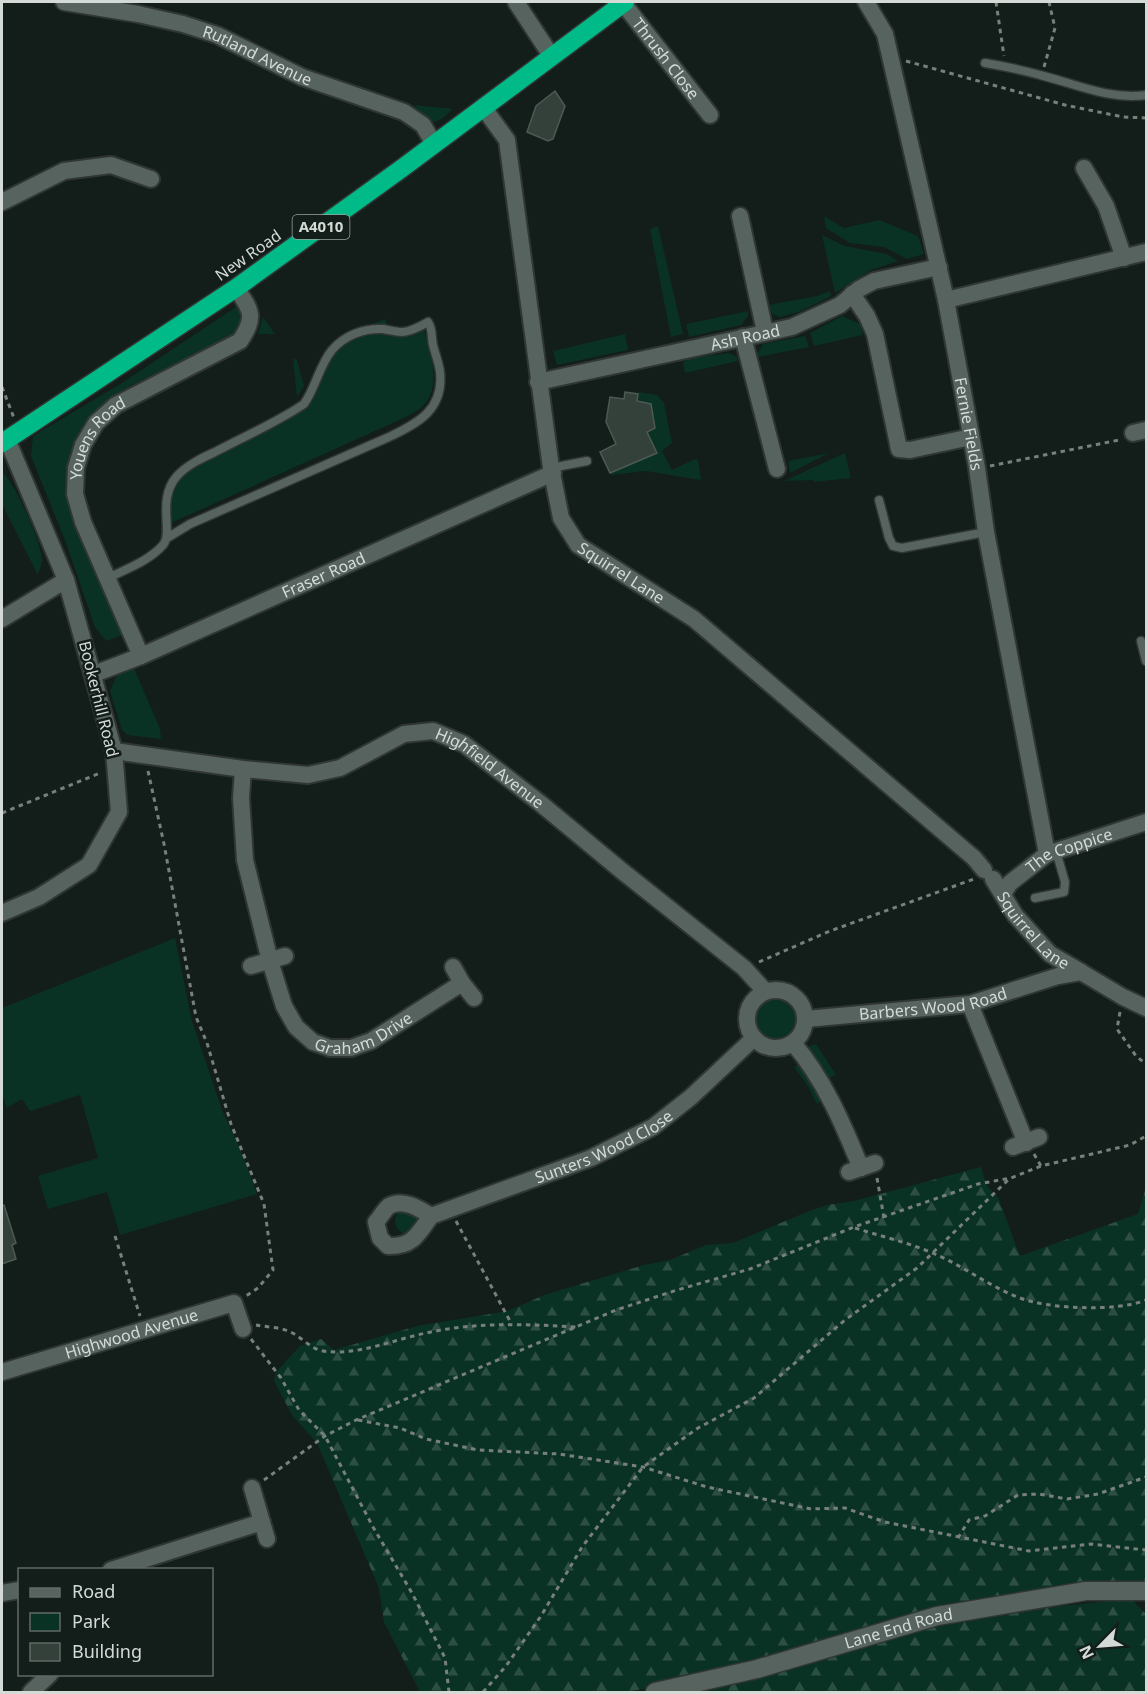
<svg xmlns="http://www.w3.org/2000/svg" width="1148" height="1694" viewBox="0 0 1148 1694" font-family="'Noto Sans',sans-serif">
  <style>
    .green { fill: #0a3224 }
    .forest { fill: url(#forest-firs) }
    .building { fill: #34403a; stroke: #4d5954; stroke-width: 1.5 }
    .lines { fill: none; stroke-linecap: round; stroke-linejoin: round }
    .lane-casing { stroke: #303633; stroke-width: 11 }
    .street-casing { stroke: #303633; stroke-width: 20 }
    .secondary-casing { stroke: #303633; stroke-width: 21 }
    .highway-casing { stroke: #303633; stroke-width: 21 }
    .path { stroke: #78807c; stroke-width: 3; stroke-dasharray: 4.5 4.5; stroke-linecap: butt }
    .lane { stroke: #57635e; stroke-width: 8 }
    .street { stroke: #57635e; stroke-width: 16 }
    .secondary { stroke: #57635e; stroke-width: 18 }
    .highway { stroke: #00ba88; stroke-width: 18 }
    .labels { text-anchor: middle; stroke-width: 5; stroke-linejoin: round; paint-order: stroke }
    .shield { fill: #131d19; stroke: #9aa29e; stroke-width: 1.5 }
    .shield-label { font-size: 15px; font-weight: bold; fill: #d4dbd7 }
    .street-label { font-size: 16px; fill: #d4dbd7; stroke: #131d19 }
  </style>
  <defs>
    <pattern id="forest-firs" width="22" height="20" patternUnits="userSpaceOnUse" patternTransform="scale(1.5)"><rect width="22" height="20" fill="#0a3224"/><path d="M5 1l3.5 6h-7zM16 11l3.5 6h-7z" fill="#2d4f43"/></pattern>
  </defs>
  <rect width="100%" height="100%" fill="#131d19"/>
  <!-- green -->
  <g class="green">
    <polygon points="414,105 453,109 443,118 435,122 427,120"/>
    <polygon points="824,216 844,228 879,220 918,236 924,254 907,259 884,247 850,243 826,228"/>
    <polygon points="658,226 683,334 671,337 650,229"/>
    <polygon points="822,235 845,246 887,254 898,261 871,270 835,293"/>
    <polygon points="830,291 831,296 799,312 780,317 772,314 768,305 817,296"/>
    <polygon points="239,305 248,316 237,332 124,389 106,401 90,419 68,461 69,486 125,634 106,641 95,627 65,540 31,456 33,436 122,383"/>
    <polygon points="748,311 748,316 741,325 689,337 686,324"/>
    <polygon points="842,316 860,324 863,335 814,346 810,333"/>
    <polygon points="263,317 275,334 258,334"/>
    <path d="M 385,319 L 392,337 L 423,325 C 429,350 444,386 422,407 C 415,413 405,417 397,421 L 171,523 L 166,517 L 176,475 L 299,405 C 310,393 313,377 320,363 C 331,337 361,329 385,319 Z"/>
    <polygon points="625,334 628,350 557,365 553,351"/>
    <polygon points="805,336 809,347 758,357 757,354 763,344"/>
    <polygon points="729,353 737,357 738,361 685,373 683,362 691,358"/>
    <polygon points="293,358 297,360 304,386 297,397"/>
    <polygon points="638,392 657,395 664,403 672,443 662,451 672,470 695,459 698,460 701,480 646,471 611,475 610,473 657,453 649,436 644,433 655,428 651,404 637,401"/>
    <polygon points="829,453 790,473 788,461"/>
    <polygon points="845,453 851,478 813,482 813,480 784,481"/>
    <path d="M 2,472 C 14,480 43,546 42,561 C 41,566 39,571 38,575 L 2,504 Z"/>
    <polygon points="133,666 160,729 161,739 127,735 122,730 110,691 119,670"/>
    <polygon points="175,938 192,1021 222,1110 241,1151 257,1194 120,1235 107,1192 48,1209 38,1176 98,1158 80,1095 30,1111 22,1099 7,1108 2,1094 2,1008"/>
    <circle cx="774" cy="1016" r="23"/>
    <polygon points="816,1044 836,1075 827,1079 807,1050 807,1047"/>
    <polygon points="802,1062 825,1098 817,1104 808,1086 794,1067"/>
    <path d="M 410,1208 L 421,1221 L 408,1234 C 396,1233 392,1222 398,1212 Z"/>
  </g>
  <!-- forest -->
  <g class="forest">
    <polygon points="981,1167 987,1186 998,1197 1020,1256 1138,1214 1146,1187 1146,1582 1083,1585 669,1685 625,1692 420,1692 384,1622 379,1588 317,1443 292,1415 274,1381 276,1372 300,1346 321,1339 334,1350 417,1326 508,1311 544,1295 644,1265 670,1260 706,1245 733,1243 807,1212 827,1205 854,1201"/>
    <polygon points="1131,1599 1146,1614 1146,1692 699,1692 889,1638 982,1614"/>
  </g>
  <!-- building -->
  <g class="building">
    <polygon points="555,91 565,106 553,139 548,141 527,132 536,106"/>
    <polygon points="625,392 638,394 637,401 651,404 655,428 647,432 657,453 610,473 600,452 616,444 606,422 610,397 624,399"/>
    <polygon points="4,1205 16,1243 12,1245 16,1259 2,1264 2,1206"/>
  </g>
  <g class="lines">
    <defs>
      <g id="lane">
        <path d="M 985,63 C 1003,66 1022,70 1040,75 C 1076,84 1109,100 1146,95"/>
        <polyline points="551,468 587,461"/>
        <polyline points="879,500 889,538 893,546 902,548 986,532"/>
        <path d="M 108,578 C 126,569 149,561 163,545 C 174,532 156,500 177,476 C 187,465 202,458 215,452 C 245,436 276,423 304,404 C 316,387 319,366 332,350 C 345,335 364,328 383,329 C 389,330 396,332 402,332 C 410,332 421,326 428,322 C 433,329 431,337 433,345 C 435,354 439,363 440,372 C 444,409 419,423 389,437 L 190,524 L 167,538"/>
        <polyline points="1141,641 1146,661"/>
        <polyline points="1035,898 1064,892 1065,882 1056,851"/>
      </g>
      <g id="street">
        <path id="s1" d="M 64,2 L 138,14 L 183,24 L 217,35 L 302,77 L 404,112 L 423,125 L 434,144"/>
        <polyline points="516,2 552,57"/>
        <path id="s2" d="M 866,2 L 885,34 L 946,300 L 977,468 L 986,532 L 1047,854"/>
        <path id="s3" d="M 623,3 L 710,115"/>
        <path id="s4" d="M 483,107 L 507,140 L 551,468 L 561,518 L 578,545 L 694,619 L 974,858 L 984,870"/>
        <polyline points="1084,168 1106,206 1124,258"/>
        <polyline points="2,202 64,171 111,165 151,179"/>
        <polyline points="740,216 765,332"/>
        <polyline points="852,294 867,316 875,334 899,449 910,450 971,437"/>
        <polyline points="946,300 1146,252"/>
        <polyline points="743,337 777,469"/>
        <path id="s5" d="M 538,382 L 792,327 L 840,305 L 859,289 L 874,281 L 939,267"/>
        <polyline points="1133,433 1146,430"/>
        <polyline points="2,619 66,580"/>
        <path id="s6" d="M 141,656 L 83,522 L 75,494 L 76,468 L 83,445 L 96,423 L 116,405 L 240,341 C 256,317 252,311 236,288"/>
        <path id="s7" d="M 94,674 L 141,656 L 553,473"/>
        <path id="s8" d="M 114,751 L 243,769 L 308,775 L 340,768 L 404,734 L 433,731 L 464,744 L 540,803 L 622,871 L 744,968 L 765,991"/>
        <path id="s9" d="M 243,769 L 241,798 L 245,860 L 270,961 L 284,1006 L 296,1027 L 313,1042 L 330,1048 L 351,1048 L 371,1041 L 462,983"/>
        <path id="s10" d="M 993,879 L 1015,915 L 1050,954 L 1081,972"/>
        <path id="s11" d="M 1003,894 L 1010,883 L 1047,854 L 1146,822"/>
        <polyline points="2,913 39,897 89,865 119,812 114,751 66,580 7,439"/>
        <polyline points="251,966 285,956"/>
        <polyline points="453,967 462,983 474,998"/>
        <circle cx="776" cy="1019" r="29"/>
        <polyline points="970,1004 1026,1143"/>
        <path id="s12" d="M 806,1019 L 970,1004 L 1058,976 L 1081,972 L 1123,997 L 1146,1008"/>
        <path d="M 793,1043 C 824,1079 843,1124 861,1168"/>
        <polyline points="1013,1147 1039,1137"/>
        <polyline points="849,1172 875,1163"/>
        <path id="s13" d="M 431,1216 C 420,1209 403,1198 389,1206 C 384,1210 380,1218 376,1222 L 380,1238 L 388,1246 C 413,1247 418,1234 431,1216 L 591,1158 L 653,1127 L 691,1097 L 754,1038"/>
        <path id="s14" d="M 2,1372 L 234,1303 L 243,1329"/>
        <polyline points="252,1488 267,1539"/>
        <polyline points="111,1570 262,1522"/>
        <polyline points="2,1593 20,1590"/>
        <polyline points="31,1692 50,1674"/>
      </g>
      <g id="secondary">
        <path id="s15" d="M 655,1692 L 757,1669 L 937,1616 L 1086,1591 L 1146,1591"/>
      </g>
      <polyline id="highway" points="2,443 236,288 401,169 625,2"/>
    </defs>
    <!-- lane casing -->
    <use href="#lane" class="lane-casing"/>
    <!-- street casing -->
    <use href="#street" class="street-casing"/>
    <!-- secondary casing -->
    <use href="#secondary" class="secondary-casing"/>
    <!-- highway casing -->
    <use href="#highway" class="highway-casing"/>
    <!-- path -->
    <g class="path">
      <polyline points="996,2 1004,56"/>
      <polyline points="906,61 1065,105 1123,117 1146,118"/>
      <polyline points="1044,67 1055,28 1049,2"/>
      <polyline points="2,387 14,418"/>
      <polyline points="990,466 1119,440"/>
      <polyline points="148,771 164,844 196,1017 207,1043 231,1124 264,1204 273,1270 258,1288 246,1296"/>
      <polyline points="2,813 100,773"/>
      <polyline points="759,962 830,931 974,879"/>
      <polyline points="1120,1012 1117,1029 1136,1056 1146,1064"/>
      <polyline points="1034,1154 1041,1166"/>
      <polyline points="877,1178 884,1218"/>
      <polyline points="456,1221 511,1323"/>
      <path d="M 855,1228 C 880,1236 906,1242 930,1252 C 961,1264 988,1286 1020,1298 C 1048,1309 1118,1312 1146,1300"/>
      <polyline points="115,1236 140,1316"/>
      <path d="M 256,1325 C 266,1327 278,1327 288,1331 C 300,1335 310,1349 323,1351 C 358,1356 392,1340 426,1333 C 476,1322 525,1324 576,1327"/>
      <polyline points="251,1339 281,1378 299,1410 325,1436 373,1527 412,1593 445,1658 449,1692"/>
      <polyline points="358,1420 400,1428 426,1439 478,1450 559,1454 643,1467 707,1487 811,1509 845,1508 885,1522 1029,1551 1091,1544 1146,1550"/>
      <polyline points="264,1480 325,1436 356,1420 616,1310 677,1290 750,1269 854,1227 978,1184 1011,1178 1041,1166 1130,1145 1146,1136"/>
      <polyline points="958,1538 969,1520 985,1516 1018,1495 1039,1494 1067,1499 1098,1494 1146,1477"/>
      <polyline points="483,1692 506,1666 541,1616 582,1547 643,1467 698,1428 754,1398 845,1320 917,1268 1009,1179"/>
    </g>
    <!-- lane -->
    <use href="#lane" class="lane"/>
    <!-- street -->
    <use href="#street" class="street"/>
    <!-- secondary -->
    <use href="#secondary" class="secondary"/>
    <!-- highway -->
    <use href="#highway" class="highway"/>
  </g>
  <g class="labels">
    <!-- shield labels -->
    <rect class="shield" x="292.5" y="215" width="57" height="24" rx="4.5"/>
    <g class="shield-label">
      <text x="321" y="232">A4010</text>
    </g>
    <!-- street labels -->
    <g class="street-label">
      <text dy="6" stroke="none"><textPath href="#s1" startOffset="202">Rutland Avenue</textPath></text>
      <text dy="6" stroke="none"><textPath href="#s3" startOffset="70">Thrush Close</textPath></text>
      <text transform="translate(248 255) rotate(-35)" y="6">New Road</text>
      <text dy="6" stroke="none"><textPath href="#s5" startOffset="212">Ash Road</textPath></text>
      <text dy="6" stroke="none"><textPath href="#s2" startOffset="436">Fernie Fields</textPath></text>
      <text dy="6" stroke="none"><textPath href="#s6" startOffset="238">Youens Road</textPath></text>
      <text dy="6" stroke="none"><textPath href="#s4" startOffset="506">Squirrel Lane</textPath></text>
      <text dy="6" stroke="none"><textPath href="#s7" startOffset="250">Fraser Road</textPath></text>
      <text transform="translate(99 699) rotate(76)" y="6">Bookerhill Road</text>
      <text dy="6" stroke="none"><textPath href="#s8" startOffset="398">Highfield Avenue</textPath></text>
      <text dy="6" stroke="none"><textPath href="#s11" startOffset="82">The Coppice</textPath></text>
      <text dy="6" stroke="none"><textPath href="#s10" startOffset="66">Squirrel Lane</textPath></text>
      <text dy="6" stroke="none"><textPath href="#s12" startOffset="128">Barbers Wood Road</textPath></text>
      <text dy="6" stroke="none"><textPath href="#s9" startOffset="344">Graham Drive</textPath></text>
      <text dy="6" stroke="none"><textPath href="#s13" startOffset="336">Sunters Wood Close</textPath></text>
      <text dy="6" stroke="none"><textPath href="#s14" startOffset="135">Highwood Avenue</textPath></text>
      <text dy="6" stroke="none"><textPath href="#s15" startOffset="252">Lane End Road</textPath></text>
    </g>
  </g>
  <!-- border -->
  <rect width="1148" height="1694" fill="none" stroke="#d4dbd7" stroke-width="6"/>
  <!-- legend -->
  <rect x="18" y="1568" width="195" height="108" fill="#131d19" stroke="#606965" stroke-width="1.5"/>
  <rect x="30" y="1588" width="30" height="9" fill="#57635e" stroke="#606965" stroke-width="1.5"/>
  <text x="72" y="1598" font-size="18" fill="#d4dbd7">Road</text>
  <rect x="30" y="1613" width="30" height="18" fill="#0a3224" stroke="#606965" stroke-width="1.5"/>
  <text x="72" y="1628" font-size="18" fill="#d4dbd7">Park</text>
  <rect x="30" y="1643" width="30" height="18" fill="#34403a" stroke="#606965" stroke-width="1.5"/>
  <text x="72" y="1658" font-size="18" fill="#d4dbd7">Building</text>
  <!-- north arrow -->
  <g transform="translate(1100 1646) rotate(245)" stroke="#131d19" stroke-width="4.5" paint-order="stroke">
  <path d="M0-4.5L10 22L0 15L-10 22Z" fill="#d4dbd7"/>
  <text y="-9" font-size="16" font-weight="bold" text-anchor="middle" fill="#d4dbd7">N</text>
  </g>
</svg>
